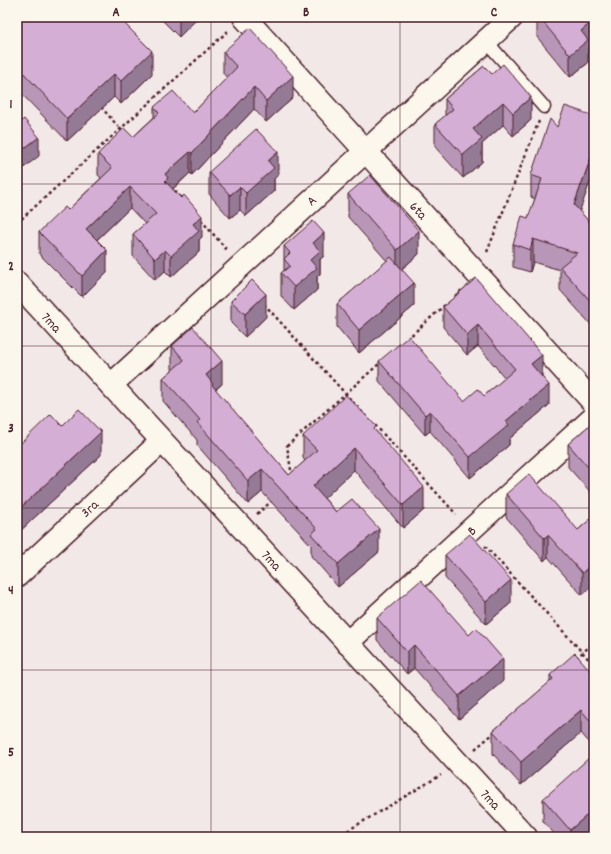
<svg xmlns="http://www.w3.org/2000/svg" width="611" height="854" viewBox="0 0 611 854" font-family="Dekko,sans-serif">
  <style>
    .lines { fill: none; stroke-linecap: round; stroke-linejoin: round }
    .service-casing { stroke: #4a1f2b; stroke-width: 15 }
    .minor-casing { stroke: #4a1f2b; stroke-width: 25 }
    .path { stroke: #4a1f2b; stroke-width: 2.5; stroke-dasharray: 3 3; stroke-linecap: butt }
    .service { stroke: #fbf7ec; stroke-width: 12 }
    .minor { stroke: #fbf7ec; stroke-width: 22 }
    .wall { fill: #b796b8; stroke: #4a1f2b }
    .shaded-wall { fill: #957a96; stroke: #4a1f2b }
    .building { fill: #d5aed6; stroke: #4a1f2b }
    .grid { fill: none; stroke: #4a1f2b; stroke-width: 1; stroke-opacity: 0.55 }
    .labels { text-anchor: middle; stroke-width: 3; stroke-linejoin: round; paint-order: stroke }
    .street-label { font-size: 14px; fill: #4a1f2b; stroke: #fbf7ec }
    .neatline { fill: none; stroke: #4a1f2b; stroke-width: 1.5 }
    .grid-label { font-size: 13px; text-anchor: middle; font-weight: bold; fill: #4a1f2b }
  </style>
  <rect width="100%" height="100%" fill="#f3e8e8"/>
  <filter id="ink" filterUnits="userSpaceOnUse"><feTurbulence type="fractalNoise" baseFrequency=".025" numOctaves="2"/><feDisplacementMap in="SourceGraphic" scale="8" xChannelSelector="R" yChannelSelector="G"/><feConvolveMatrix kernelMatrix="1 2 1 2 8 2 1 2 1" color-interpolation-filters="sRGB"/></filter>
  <g filter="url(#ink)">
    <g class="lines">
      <defs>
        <polyline id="service" points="486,41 544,107"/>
        <g id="minor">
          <polyline points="244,17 594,403"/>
          <polyline points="17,283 526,837"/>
          <polyline points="111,385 512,17"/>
          <polyline points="17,576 162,441"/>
          <polyline points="347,643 594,417"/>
        </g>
      </defs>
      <!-- service casing -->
      <use href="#service" class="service-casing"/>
      <!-- minor casing -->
      <use href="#minor" class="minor-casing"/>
      <!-- path -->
      <g class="path">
        <polyline points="101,107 124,133"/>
        <polyline points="171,186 183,200"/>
        <polyline points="201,220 227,250"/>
        <polyline points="17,223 228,31"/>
        <polyline points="487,252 539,121"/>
        <polyline points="455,296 463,289"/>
        <polyline points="264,304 371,422"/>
        <polyline points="407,339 445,305"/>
        <polyline points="375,425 456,514"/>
        <polyline points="292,476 287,446 381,362"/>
        <polyline points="257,514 273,500"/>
        <polyline points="485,546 594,665"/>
        <polyline points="576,658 594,643"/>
        <polyline points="475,749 494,733"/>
        <polyline points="337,837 441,775"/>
      </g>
      <!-- service -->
      <use href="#service" class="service"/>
      <!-- minor -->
      <use href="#minor" class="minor"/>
    </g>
    <!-- wall -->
    <g class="wall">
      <polygon points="17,17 152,74 121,104 114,97 67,141 17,89"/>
      <polygon points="159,17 199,17 179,37"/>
      <polygon points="537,17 594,17 594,43 588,48 588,63 570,77 537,37"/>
      <polygon points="223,52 293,98 266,122 254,109 192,175 190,173 173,189 202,237 199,240 199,252 171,277 165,271 155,280 133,256 133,234 145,224 130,208 97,240 107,272 82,297 39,254 39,232 68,210 101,178 98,175 98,154 133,137 154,117 154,107 193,113 227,78 223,73"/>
      <polygon points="484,66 531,120 513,136 503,125 482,144 482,162 463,178 435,147 435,124 445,116 445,99"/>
      <polygon points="594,116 594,171 579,211 594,227 594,328 560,290 560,270 533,262 530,272 513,267 513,244 528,218 535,199 531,197 531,175 557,127"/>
      <polygon points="209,172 278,175 274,179 274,191 246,216 240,210 230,218 209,194"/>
      <polygon points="348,194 419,254 402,269 414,306 359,353 337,327 337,304 387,261 348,217"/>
      <polygon points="284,246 324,256 320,259 320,274 317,276 317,290 294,310 281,296 281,273 284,271"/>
      <polygon points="476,278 542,375 549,405 509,439 509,445 470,478 430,431 425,435 379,381 379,361 464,401 484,396 505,378 478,346 467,355 443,327 443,307"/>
      <polygon points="231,301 266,317 245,337 231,323"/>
      <polygon points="172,346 222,384 215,390 289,475 305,461 303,458 303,436 376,431 424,510 403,528 354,470 324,498 336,512 379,552 338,587 311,556 311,545 262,492 248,504 197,445 197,440 163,401 163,378 173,370 172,369"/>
      <polygon points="594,421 594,496 568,467 568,444"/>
      <polygon points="62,426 101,455 17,534 17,447"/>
      <polygon points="506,494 578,530 594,516 594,585 582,595 548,557 544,561 506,517"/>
      <polygon points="445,555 511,603 486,624 445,578"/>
      <polygon points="377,618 503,681 459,719 414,668 407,674 377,640"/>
      <polygon points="550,675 594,675 594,748 581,733 521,785 493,754 493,731 550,682"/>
      <polygon points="543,799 594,832 588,837 557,837 543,821"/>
    </g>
    <!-- shaded-wall -->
    <g class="shaded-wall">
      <polygon points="179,17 199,17 179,37"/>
      <polygon points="594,20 594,43 588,48 588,63 570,77 570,55 581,31"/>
      <polygon points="152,51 152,74 121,104 121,81"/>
      <polygon points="114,74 114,97 67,141 67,119"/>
      <polygon points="293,76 293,98 266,122 266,101"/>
      <polygon points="254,87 254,109 192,175 192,153"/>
      <polygon points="531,97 531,120 513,136 513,113"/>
      <polygon points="503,102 503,125 482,144 482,162 463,178 463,155 473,129"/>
      <polygon points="39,137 39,156 17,173 17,154"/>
      <polygon points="594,149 594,171 574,227 574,205"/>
      <polygon points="190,152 190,173 168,193 165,203 165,174"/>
      <polygon points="278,152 278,175 274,179 274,191 246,216 246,193 268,161"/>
      <polygon points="130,187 130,208 86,250 86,229"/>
      <polygon points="240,187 240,210 230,218 230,195"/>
      <polygon points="202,216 202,237 199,240 199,252 171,277 171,256 193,224"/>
      <polygon points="419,231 419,254 397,273 397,250"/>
      <polygon points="324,233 324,256 320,259 320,274 317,276 317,290 294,310 294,287 310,260 313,243"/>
      <polygon points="533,239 533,262 530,272 530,250"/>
      <polygon points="107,250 107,272 82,297 82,276"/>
      <polygon points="165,250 165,271 155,280 155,259"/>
      <polygon points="414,283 414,306 359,353 359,330"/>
      <polygon points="266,294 266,317 245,337 245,314"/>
      <polygon points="478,325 478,346 467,355 467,335"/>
      <polygon points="542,355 542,375 531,384 531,364"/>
      <polygon points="222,361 222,384 213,391 206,375"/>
      <polygon points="549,385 549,405 509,439 509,445 470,478 470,457 506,421"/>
      <polygon points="430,411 430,431 425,435 425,415"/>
      <polygon points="101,432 101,455 17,534 17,511"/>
      <polygon points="354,448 354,470 313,509 313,486"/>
      <polygon points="262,469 262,492 248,504 248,481"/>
      <polygon points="424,487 424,510 403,528 403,505"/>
      <polygon points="379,529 379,552 338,587 338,564"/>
      <polygon points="548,535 548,557 544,561 544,538"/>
      <polygon points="594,562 594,585 582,595 582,573"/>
      <polygon points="511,580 511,603 486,624 486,602"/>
      <polygon points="414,645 414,668 407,674 407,652"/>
      <polygon points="503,659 503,681 459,719 459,696"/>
      <polygon points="581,710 581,733 521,785 521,762"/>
      <polygon points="594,809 594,832 588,837 570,837 570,830"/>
    </g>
    <!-- building -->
    <g class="building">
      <polygon points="17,17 118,17 152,51 121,81 114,74 67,119 17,66"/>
      <polygon points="539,17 594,17 594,20 581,31 588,40 570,55"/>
      <polygon points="250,28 293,76 266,101 254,87 192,153 190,152 165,174 168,178 165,181 181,198 184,195 202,216 193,224 199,231 171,256 165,250 155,259 133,234 156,214 130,187 86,229 107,250 82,276 39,232 65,207 68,210 112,168 98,154 124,128 133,137 159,113 154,107 173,91 193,113 237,67 223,52"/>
      <polygon points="503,64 531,97 513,113 503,102 473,129 482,139 463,155 435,124 453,109 445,99 484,66 492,74"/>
      <polygon points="565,106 594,116 594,149 574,205 594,227 594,305 560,267 577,253 533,239 530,250 513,244 522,216 528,218 542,179 531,175 550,119 557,127"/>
      <polygon points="24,119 39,137 17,154 17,125"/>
      <polygon points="256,129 278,152 268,161 274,168 246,193 240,187 230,195 209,172"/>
      <polygon points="370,175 419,231 397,250 348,194"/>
      <polygon points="313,221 324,233 313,243 320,251 310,260 317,268 294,287 281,273 290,266 284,259 290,253 284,246"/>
      <polygon points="391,257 414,283 359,330 337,304"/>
      <polygon points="476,278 542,355 531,364 549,385 506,421 509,425 470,457 430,411 425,415 379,361 409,336 464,401 478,389 484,396 515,369 478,325 467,335 443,307"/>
      <polygon points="252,280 266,294 245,314 231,301"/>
      <polygon points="193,327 222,361 206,375 213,384 212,385 289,475 317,450 303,436 346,395 376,426 374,429 424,487 403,505 354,448 313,486 336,512 352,499 379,529 338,564 311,534 317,529 262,469 248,481 197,422 200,420 163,378 184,360 172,346"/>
      <polygon points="79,409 101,432 17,511 17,468 20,465 17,462 17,447 51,414 62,426"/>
      <polygon points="594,421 594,474 568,444"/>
      <polygon points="529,474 578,530 594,516 594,562 582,573 548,535 544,538 506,494"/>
      <polygon points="470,534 511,580 486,602 445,555"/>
      <polygon points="421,580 469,635 476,628 503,659 459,696 414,645 407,652 377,618"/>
      <polygon points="575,653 594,675 594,725 581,710 521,762 493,731 553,679 550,675"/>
      <polygon points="589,758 594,763 594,809 570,830 543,799"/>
    </g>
  </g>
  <!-- grid -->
  <path class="grid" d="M 211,17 L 211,837M 400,17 L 400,837M 17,184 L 594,184M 17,346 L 594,346M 17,508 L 594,508M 17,670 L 594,670"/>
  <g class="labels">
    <!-- street labels -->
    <g class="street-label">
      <text transform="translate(311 200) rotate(-43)" y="5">A</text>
      <text transform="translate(419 210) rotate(48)" y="5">6ta</text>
      <text transform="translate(52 322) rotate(47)" y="5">7ma</text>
      <text transform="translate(89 508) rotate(-43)" y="5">3ra</text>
      <text transform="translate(471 530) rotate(-42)" y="5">B</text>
      <text transform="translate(272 560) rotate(47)" y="5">7ma</text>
      <text transform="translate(491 799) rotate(47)" y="5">7ma</text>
    </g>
  </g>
  <!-- margin -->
  <rect width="611" height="854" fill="none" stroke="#fbf7ec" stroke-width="44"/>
  <rect x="22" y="22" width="567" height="810" class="neatline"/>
  <g class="grid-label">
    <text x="116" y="16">A</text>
    <text x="306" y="16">B</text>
    <text x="494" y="16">C</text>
    <text x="11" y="108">1</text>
    <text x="11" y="270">2</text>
    <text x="11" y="432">3</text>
    <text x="11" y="594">4</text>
    <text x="11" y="756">5</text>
  </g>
</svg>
